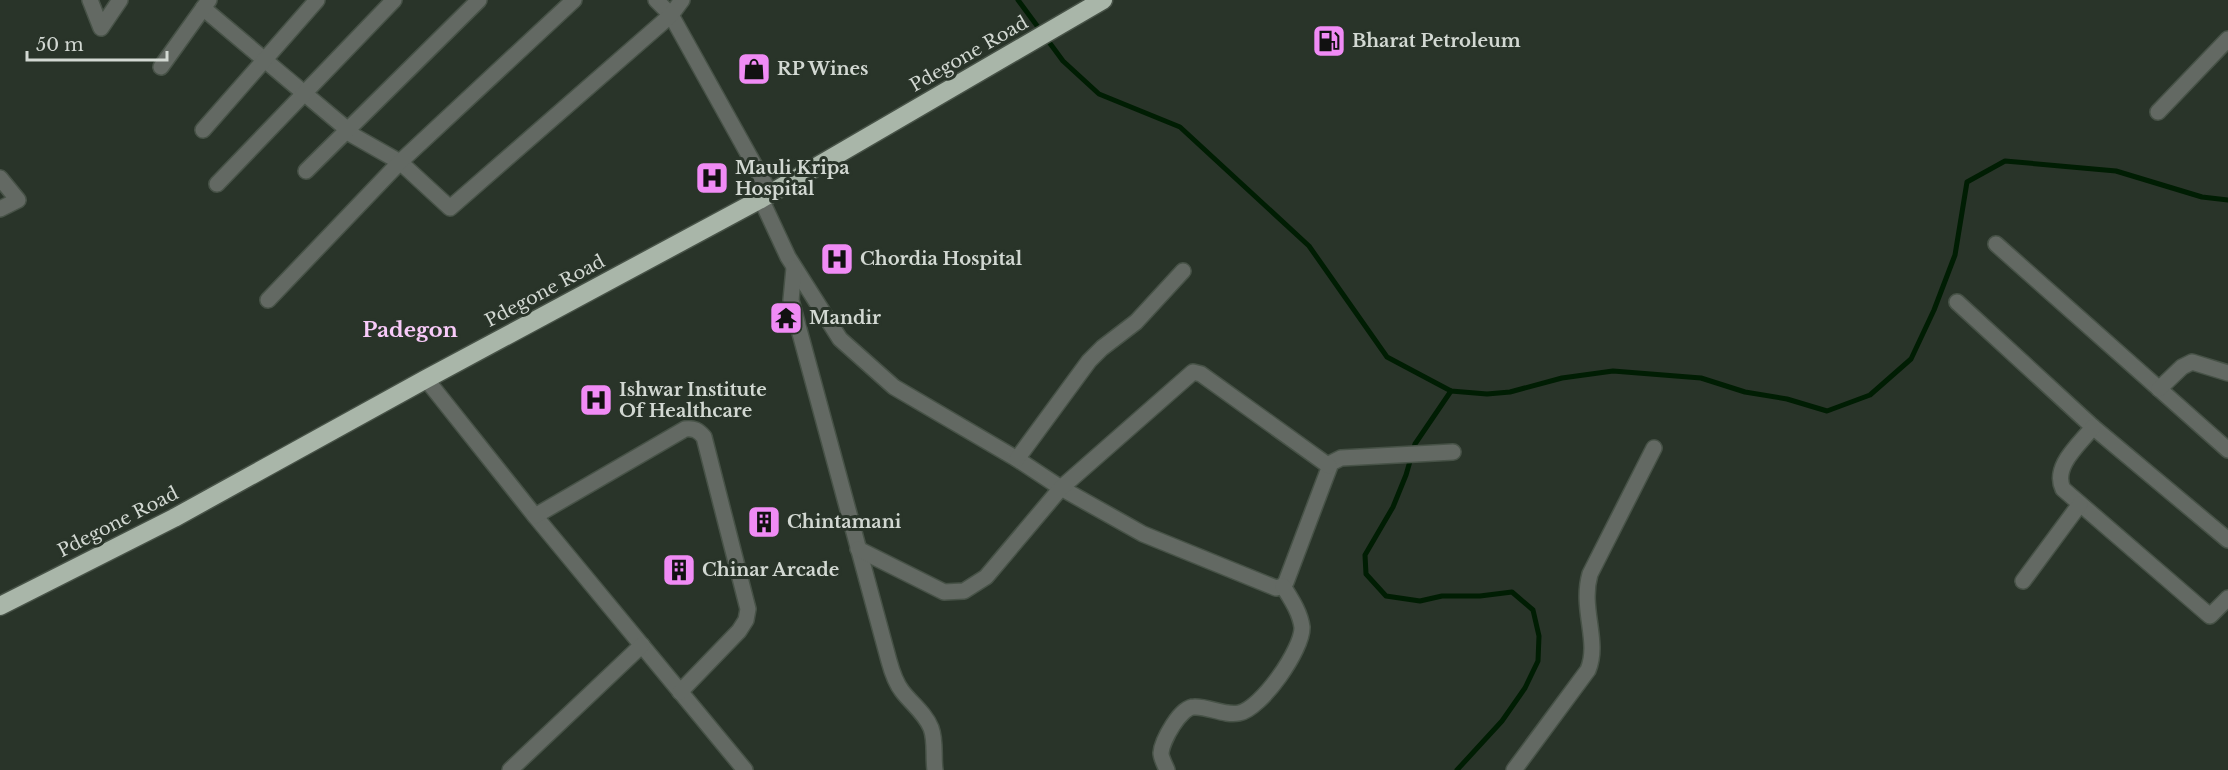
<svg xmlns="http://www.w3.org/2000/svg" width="2228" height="770" viewBox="0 0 2228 770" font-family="'Libre Baskerville',serif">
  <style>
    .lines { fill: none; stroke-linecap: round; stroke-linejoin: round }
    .stream { stroke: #001d03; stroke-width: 5 }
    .minor-casing { stroke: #475247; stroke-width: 18 }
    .highway-casing { stroke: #475247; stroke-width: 21 }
    .minor { stroke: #636963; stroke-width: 15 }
    .highway { stroke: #a9b6a9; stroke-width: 18 }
    .labels { text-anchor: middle; stroke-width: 6; stroke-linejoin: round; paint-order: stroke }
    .poi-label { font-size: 18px; font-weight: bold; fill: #d2d8d2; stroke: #293429; text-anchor: start }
    .street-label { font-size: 18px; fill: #d2d8d2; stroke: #293429 }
    .quarter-label { font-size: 21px; font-weight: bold; fill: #f8caf9; stroke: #293429 }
  </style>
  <rect width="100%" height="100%" fill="#293429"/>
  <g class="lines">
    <!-- stream -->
    <g class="stream">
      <polyline points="1018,0 1063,61 1099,94 1180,127 1309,246 1387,357 1451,391 1487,394 1510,392 1562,378 1613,371 1701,378 1745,392 1787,399 1827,411 1870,395 1911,359 1934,310 1955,255 1967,182 2005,161 2116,171 2202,197 2228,200"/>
      <polyline points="1451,391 1415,444 1406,475 1393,507 1365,555 1366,574 1386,596 1420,601 1442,596 1480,596 1512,592 1533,610 1539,636 1538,661 1525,688 1502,721 1457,770"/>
    </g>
    <defs>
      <g id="minor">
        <polyline points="90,0 101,28 120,0"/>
        <polyline points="656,0 671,15 770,193"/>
        <path d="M 203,8 C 253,50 299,89 348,130 L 347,132 L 400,162 L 450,208 L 671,15 L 682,0"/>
        <polyline points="161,67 209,0"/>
        <polyline points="2158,112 2228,39"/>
        <polyline points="203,130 317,0"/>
        <polyline points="306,171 479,0"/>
        <polyline points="0,178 18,200 0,209"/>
        <polyline points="217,184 394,0"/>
        <polyline points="761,199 788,257 840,339 894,387 1017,459 1061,488 1143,534 1276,588 1283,586 1286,582 1331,463 1341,458 1453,452"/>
        <polyline points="1996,244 2228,450"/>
        <path d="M 794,268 L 791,300 L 889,661 C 892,672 895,682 902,691 C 911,703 925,713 931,728 C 936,741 933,757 935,770"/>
        <polyline points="268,300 400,162 574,0"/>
        <polyline points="1957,302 2093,427 2228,540"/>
        <polyline points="426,379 535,516 745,770"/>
        <polyline points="2159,389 2182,367 2192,362 2228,373"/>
        <path d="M 2093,427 C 2080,444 2052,466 2063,489 L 2210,616 L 2228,598"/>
        <polyline points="1017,459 1089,361 1102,348 1136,322 1183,271"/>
        <path d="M 535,516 L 685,429 C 694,428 698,430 704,437 L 748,609 L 746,620 L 739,631 L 680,692"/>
        <polyline points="858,549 944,592 964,591 986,577 1061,488 1193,372 1201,374 1329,466"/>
        <polyline points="2023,581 2080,504"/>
        <polyline points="510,770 642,645"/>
        <path d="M 1167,770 C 1165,765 1161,758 1161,753 C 1162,741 1180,707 1194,707 C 1208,706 1224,716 1239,713 C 1261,709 1303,649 1302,627 C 1300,612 1291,599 1283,586"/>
        <path d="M 1514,770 L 1588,670 C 1600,641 1580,609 1590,574 L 1654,448"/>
      </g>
      <polyline id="highway" points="0,606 174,518 426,379 761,199 1103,0"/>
    </defs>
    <!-- minor casing -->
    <use href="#minor" class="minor-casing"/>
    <!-- highway casing -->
    <use href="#highway" class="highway-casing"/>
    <!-- minor -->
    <use href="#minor" class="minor"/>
    <!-- highway -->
    <use href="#highway" class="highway"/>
  </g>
  <!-- icons -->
  <defs>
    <symbol id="fuel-square" viewBox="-11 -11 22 22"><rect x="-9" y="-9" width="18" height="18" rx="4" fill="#f08bf5" stroke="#293429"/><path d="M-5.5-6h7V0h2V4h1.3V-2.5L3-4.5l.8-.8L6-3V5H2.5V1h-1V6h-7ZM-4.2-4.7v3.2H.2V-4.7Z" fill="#111"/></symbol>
    <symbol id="shop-square" viewBox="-11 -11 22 22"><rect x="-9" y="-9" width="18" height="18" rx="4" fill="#f08bf5" stroke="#293429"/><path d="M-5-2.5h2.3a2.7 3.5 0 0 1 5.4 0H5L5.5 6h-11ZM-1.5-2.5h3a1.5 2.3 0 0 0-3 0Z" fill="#111"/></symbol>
    <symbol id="hospital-square" viewBox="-11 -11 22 22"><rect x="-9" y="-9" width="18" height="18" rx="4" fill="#f08bf5" stroke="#293429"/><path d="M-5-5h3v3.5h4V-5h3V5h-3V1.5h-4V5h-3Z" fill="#111"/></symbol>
    <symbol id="temple-square" viewBox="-11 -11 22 22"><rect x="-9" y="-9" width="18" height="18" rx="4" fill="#f08bf5" stroke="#293429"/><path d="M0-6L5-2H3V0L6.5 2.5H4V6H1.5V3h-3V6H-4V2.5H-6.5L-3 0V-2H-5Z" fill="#111"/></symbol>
    <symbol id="building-square" viewBox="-11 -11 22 22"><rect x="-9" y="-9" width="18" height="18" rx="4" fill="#f08bf5" stroke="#293429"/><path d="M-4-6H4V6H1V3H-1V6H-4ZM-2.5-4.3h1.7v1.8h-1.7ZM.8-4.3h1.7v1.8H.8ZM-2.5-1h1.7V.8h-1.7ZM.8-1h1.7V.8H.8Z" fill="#111"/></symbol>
  </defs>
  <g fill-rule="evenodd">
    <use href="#fuel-square" x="1310" y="22" width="38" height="38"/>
    <use href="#shop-square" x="735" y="50" width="38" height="38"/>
    <use href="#hospital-square" x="693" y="159" width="38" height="38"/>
    <use href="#hospital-square" x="818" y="240" width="38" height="38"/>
    <use href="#temple-square" x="767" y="299" width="38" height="38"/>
    <use href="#hospital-square" x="577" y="381" width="38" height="38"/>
    <use href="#building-square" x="745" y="503" width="38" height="38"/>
    <use href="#building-square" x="660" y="551" width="38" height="38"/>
  </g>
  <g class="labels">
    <!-- poi labels -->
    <g class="poi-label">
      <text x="1352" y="47">Bharat Petroleum</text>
      <text x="777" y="75">RP Wines</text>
      <text x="735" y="174">Mauli Kripa<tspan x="735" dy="21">Hospital</tspan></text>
      <text x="860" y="265">Chordia Hospital</text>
      <text x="809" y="324">Mandir</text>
      <text x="619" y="396">Ishwar Institute<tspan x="619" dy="21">Of Healthcare</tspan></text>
      <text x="787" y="528">Chintamani</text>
      <text x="702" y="576">Chinar Arcade</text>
    </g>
    <!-- street labels -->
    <g class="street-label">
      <text transform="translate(969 54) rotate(-30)" y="6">Pdegone Road</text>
      <text transform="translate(545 291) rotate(-28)" y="6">Pdegone Road</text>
      <text transform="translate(118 522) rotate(-27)" y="6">Pdegone Road</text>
    </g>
    <!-- quarter labels -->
    <g class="quarter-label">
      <text x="410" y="337">Padegon</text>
    </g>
  </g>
  <!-- scale -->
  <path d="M27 51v9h140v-9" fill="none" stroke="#d2d8d2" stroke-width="3"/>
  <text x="36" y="51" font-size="18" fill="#d2d8d2" stroke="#293429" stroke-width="4.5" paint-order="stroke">50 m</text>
</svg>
